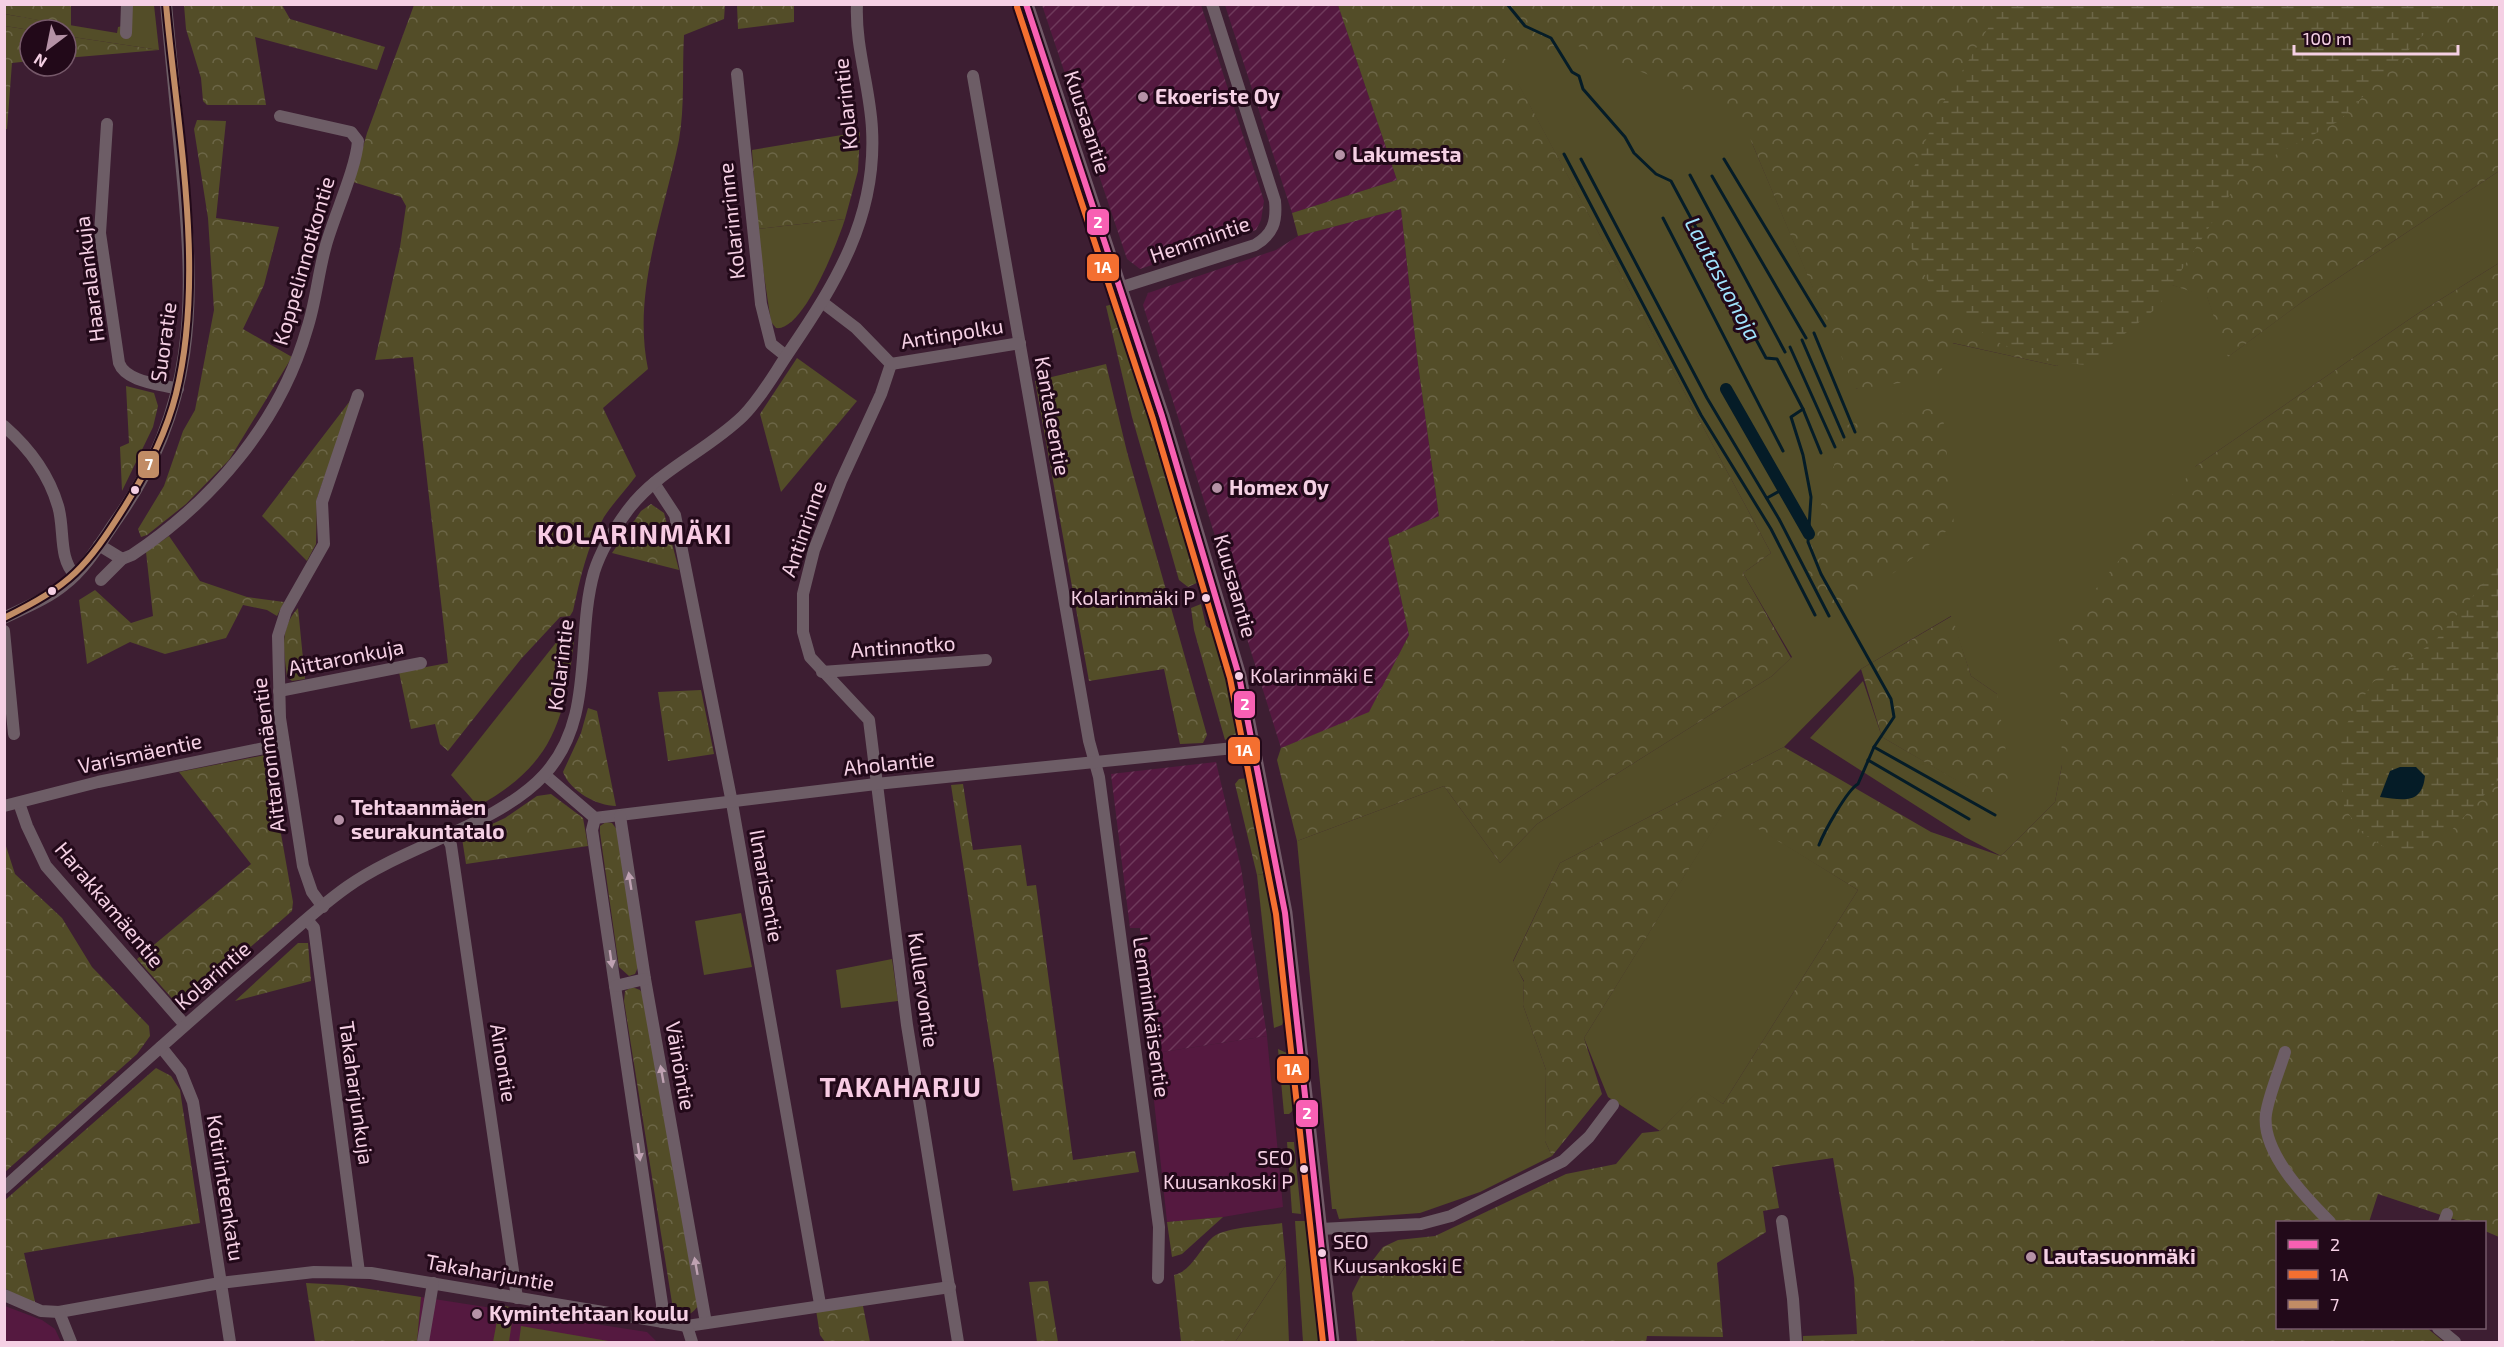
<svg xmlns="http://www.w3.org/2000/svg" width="2504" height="1347" viewBox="0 0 2504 1347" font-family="'Exo 2',sans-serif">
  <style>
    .built { fill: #551940 }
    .industrial { fill: url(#industrial-furrows) }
    .green { fill: #534d28 }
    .forest { fill: url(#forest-crowns) }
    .wetland { fill: url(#wetland-marsh) }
    .water { fill: #051c27 }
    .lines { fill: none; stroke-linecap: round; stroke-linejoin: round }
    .stream { stroke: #051c27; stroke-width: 3 }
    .canal { stroke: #051c27; stroke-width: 12 }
    .minor { stroke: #6d5d66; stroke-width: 12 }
    .major { stroke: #715a68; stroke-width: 15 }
    .bus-1-casing { stroke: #220919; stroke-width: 10 }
    .bus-2-casing { stroke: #220919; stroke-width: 10 }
    .bus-3-casing { stroke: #220919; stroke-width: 10 }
    .bus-1 { stroke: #f860b3; stroke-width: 6 }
    .bus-2 { stroke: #f46f30; stroke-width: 6 }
    .bus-3 { stroke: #c18c65; stroke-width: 6 }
    .oneway { fill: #bfa2b2 }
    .poi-dot { fill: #b592a6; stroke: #220919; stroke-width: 2 }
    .bus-dot { fill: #f5d0e4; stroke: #220919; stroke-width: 2 }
    .labels { text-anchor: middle; stroke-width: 6; stroke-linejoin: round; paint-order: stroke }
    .bus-label { font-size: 20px; fill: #f5d0e4; stroke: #220919; text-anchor: end }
    .poi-label { font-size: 21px; font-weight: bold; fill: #f5d0e4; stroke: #220919; text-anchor: start }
    .street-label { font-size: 21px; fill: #f5d0e4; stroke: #220919 }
    .water-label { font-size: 22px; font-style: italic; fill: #a0e3fe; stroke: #220919 }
    .district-label { font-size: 27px; font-weight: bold; letter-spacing: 1.5px; fill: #f7cbe3; stroke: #220919 }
    .line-badge { stroke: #220919; stroke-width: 2 }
    .badge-label { font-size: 16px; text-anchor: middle; font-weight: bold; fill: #fff }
  </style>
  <defs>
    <pattern id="industrial-furrows" width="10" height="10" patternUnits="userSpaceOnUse" patternTransform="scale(1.5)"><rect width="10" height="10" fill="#551940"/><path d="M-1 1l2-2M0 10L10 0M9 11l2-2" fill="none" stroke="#6e395b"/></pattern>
    <pattern id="forest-crowns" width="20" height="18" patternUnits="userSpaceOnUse" patternTransform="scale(1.5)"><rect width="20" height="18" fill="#534d28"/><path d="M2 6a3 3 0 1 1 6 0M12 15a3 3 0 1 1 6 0" fill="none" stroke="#6c6647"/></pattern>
    <pattern id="wetland-marsh" width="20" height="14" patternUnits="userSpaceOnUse" patternTransform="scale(1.5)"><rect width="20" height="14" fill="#534d28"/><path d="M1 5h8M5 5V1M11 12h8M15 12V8" fill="none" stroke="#6c6647"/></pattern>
  </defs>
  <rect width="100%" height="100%" fill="#3d1e32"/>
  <!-- built -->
  <g class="built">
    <polygon points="1267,1036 1283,1207 1223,1217 1167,1222 1149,1054"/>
    <polygon points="421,1297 647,1332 657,1342 417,1342"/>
    <polygon points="5,1306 42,1320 55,1329 61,1342 5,1342"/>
  </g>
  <!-- industrial -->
  <g class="industrial">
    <polygon points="1042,5 1201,5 1264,201 1261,220 1256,230 1140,269 1127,259"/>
    <polygon points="1225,5 1338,5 1397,180 1292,213"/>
    <polygon points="1401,209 1418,364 1439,516 1388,538 1409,635 1369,713 1281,748 1143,305 1148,293 1276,250 1298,236"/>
    <polygon points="1216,762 1241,868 1267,1036 1149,1054 1134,945 1142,943 1140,928 1130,928 1111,774"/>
  </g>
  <!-- green -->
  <g class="green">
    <polygon points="132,5 154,5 159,50 66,36 66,30 30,30 5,26 4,14 117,33 118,27 131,24"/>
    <polygon points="1429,5 2330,5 1752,143 1856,389 1952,343 2057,366 2154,279 2207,296 2229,356 2302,302 2499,171 2499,263 2414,316 2196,466 2062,765 2055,802 2001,856 1965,837 1810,738 1863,681 1882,737 1995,802 1997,694 1971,676 1951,616 1861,669 1784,747 1560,863 1513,961 1524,982 1523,1005 1546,1070 1545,1141 1552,1156 1480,1192 1420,1213 1339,1219 1336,1209 1332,1209 1297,841 1444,786 1500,863 1537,824 1772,676 1792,657 1743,573 1771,553 1518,84"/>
    <path d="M 845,219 C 838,242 803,332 776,328 L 771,322 L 757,229 Z"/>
    <path d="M 566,630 L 575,631 C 566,715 556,764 478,806 L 451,775 Z"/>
    <polygon points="1726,808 1858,890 1723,1104 1700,1089 1660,1131 1608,1097 1584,1038"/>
    <polygon points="1269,873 1287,1011 1282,1025 1274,1028 1257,875"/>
    <polygon points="741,913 752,967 704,975 695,921"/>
    <polygon points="892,959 898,1001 841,1008 836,970"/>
    <path d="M 1278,1049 L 1289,1054 C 1296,1067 1303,1105 1289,1114 L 1284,1114 Z"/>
    <polygon points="1287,1142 1294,1142 1301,1214 1292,1213"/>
    <polygon points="1295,1221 1310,1221 1324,1342 1303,1342"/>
    <polygon points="1286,1265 1289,1342 1235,1342"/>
    <polygon points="500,1305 510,1307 513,1314 509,1342 493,1342"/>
    <polygon points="521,1326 614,1342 519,1342"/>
  </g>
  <!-- forest -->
  <g class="forest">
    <polygon points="4,5 71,5 71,26 5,14"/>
    <polygon points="184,5 282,5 290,19 385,47 377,70 255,37 266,105 207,105 203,101 201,78 186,29"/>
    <path d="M 414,5 L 725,5 L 724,19 L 684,35 C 682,69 685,106 679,140 C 664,214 632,292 648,369 L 603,408 L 636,476 C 626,490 613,503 604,517 C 587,546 580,579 573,611 L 570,616 L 560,617 L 521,659 L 448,751 L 440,744 L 435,724 L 411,729 L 399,672 L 448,663 L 413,357 L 375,360 L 400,247 L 406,206 L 401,197 L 353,182 L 367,133 Z"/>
    <polygon points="737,5 794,5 794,22 738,29"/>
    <polygon points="1338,5 2499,5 2499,171 2302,302 2228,357 2207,297 2154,279 2106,338 2057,366 1953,343 1938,378 1855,389 1739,112 1578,46 1504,57 1771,553 1743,573 1791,658 1772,676 1537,824 1500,863 1444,786 1297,841 1277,760 1281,748 1369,712 1409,635 1388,538 1439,516 1418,364 1401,209 1298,236 1292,213 1397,180"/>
    <polygon points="5,26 30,30 30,61 12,63 7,129 4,129"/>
    <polygon points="66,36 159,50 66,58"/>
    <polygon points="197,120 226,121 216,218 279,227 264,285 243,329 292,357 229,460 186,504 147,535 141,537 138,529 164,486 183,431 195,410 214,310 208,218 194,129"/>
    <polygon points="860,132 858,171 845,219 757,229 752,150"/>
    <polygon points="2499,263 2499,1237 2485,1231 2484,1222 2462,1222 2378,1194 2369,1222 2278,1222 2278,1328 2427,1328 2444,1342 1803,1342 1803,1336 1857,1334 1854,1278 1833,1158 1772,1167 1779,1208 1763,1211 1766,1232 1717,1263 1723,1337 1647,1336 1646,1342 1357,1342 1352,1293 1360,1277 1383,1247 1398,1240 1435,1236 1566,1174 1616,1164 1642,1133 1660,1131 1700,1088 1723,1104 1858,890 1726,809 1584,1038 1602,1094 1552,1156 1545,1141 1546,1070 1523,1005 1524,981 1513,962 1560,863 1784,747 1931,832 2001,856 2055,802 2062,765 2059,634 2196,466 2414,316"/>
    <polygon points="1113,304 1203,577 1201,581 1188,587 1179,580 1132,417 1106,306"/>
    <polygon points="797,358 857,401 781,492 760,414"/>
    <polygon points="1106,364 1127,452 1207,735 1203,743 1180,744 1164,669 1089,681 1035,381"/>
    <polygon points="126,386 154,393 158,406 153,427 122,491 120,447 129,443"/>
    <polygon points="353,397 317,498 316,544 307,561 262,516"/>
    <polygon points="1942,406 1954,525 1834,620 1803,561 1847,425"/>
    <polygon points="651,504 664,513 679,570 612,553 641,511"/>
    <polygon points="169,536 200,581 247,597 284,602 277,616 267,610 243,605 226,638 165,654 130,642 87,664 79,600 95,590 131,623 153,616 146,552"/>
    <polygon points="1201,604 1206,626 1214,631 1239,728 1236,735 1225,740 1194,630 1191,608"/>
    <path d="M 298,608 L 305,679 L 292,681 L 287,677 C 284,649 279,629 298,608 Z"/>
    <polygon points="1952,616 1971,676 1997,694 2011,784 1995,803 1882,737 1861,669"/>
    <polygon points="701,690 714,754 668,761 658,692"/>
    <path d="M 588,708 L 597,711 L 616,806 C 597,806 570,791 563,772 L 581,733 Z"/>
    <polygon points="265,755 268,760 293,902 292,911 185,1004 178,1005 137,959 251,864 179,772"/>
    <polygon points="1249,778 1255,785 1269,873 1257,875 1235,784 1239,779"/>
    <polygon points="963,784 973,850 1021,845 1027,886 1036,885 1073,1160 1135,1151 1139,1172 1013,1191 951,785"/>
    <polygon points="551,794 583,818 588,846 466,864 462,838 505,818 537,796"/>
    <polygon points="606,822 612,823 618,831 638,967 635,974 629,976 619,967 600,833 600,826"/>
    <polygon points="4,840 15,874 62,918 92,967 149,1026 150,1036 137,1054 5,1172"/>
    <polygon points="298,943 308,943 311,981 235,1001"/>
    <path d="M 632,987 L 640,990 L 645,996 L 698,1306 C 691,1315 687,1316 677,1314 L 673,1309 L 624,1001 L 625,991 Z"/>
    <polygon points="156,1068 171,1076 180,1090 200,1223 24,1253 36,1306 24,1302 5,1288 4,1201"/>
    <polygon points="1223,1217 1182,1254 1172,1257 1167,1222"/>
    <path d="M 1282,1223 L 1286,1265 L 1235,1342 L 1181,1342 L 1174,1275 C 1192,1271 1199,1249 1213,1237 C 1226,1227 1265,1226 1282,1223 Z"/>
    <polygon points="1047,1281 1048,1281 1058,1342 1037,1342 1029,1282"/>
    <polygon points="306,1283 343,1285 421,1297 417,1342 315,1342"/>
    <polygon points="863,1306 870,1342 825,1342 820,1335 816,1310"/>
  </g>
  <!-- wetland -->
  <g class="wetland">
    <polygon points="2002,5 2002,4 2444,5 2437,21 2339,121 2245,171 2158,307 2086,365 2038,360 1991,339 1936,297 1910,245 1910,176 1940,108"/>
    <polygon points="2499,565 2499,779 2448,834 2414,850 2384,847 2362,833 2344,807 2339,736 2373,682 2434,642"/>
  </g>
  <!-- water -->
  <path class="water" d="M 2400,767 L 2416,767 L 2425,776 C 2422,805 2403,800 2380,797 L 2390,771 Z"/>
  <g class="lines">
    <!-- stream -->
    <g class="stream">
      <path d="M 1507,4 L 1525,26 L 1551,38 L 1572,72 L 1579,76 L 1583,89 L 1625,137 L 1634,153 L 1656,174 L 1671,181 L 1766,358 L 1777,359 L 1803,409 L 1791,417 L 1803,455 L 1811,497 L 1808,542 L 1821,574 L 1891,699 L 1894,717 L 1874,747 L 1858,784 C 1847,790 1824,832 1819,845"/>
      <polyline points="1564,154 1701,415 1771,529 1815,615"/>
      <polyline points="1581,159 1707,398 1779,519 1829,616"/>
      <polyline points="1724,159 1825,326"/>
      <polyline points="1690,175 1785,352"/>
      <polyline points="1712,176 1806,338"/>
      <polyline points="1663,218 1783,451"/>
      <polyline points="1814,333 1855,432"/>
      <polyline points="1802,340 1844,437"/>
      <polyline points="1790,347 1835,447"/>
      <polyline points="1803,409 1821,453"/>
      <polyline points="1767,498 1783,489"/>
      <polyline points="1874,747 1995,815"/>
      <polyline points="1868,760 1969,819"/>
    </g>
    <!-- canal -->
    <polyline class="canal" points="1726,389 1809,534"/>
    <!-- minor -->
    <g class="minor">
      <polyline points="126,33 127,4"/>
      <polyline points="737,74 761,304 771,344 786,356"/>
      <polyline points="973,76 1089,741 1099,777 1159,1227 1158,1278"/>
      <path d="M 107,124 L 100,233 L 119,363 C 126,382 160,384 178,389"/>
      <path d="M 1119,288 L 1255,245 C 1273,234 1277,222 1275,201 L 1212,4"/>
      <polyline points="822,302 856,328 891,364 881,394 841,481 814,550 803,594 803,632 810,657 869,720 907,1025 958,1342"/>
      <polyline points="891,364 1020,343"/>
      <path d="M 4,426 C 28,447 49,475 58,506 C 65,529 58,558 75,575"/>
      <polyline points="654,483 675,515 732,803 820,1304"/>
      <path d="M 99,545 L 122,559 L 132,555 C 212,502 280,423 307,329 C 316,302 318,273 326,245 C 334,216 356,169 358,141 L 351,132 L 280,116"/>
      <polyline points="101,580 122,559"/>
      <path d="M 4,618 C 24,608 47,599 64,585 C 85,569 100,544 115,522 C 197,407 195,305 182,171 C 177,116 171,60 166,4"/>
      <polyline points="4,631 14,734"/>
      <polyline points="822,672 986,660"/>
      <polyline points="279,691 421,663"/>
      <polyline points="545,775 595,818 876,784 1254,746"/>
      <polyline points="19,803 27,826 46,866 185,1025"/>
      <polyline points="4,806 98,782 284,744"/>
      <polyline points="620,816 645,979 706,1323"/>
      <polyline points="595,818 592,830 662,1304 662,1322"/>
      <polyline points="446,835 451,845 517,1298"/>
      <polyline points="323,907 312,892 303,866 280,718 278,636 286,611 324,544 322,502 358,395"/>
      <polyline points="307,920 314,928 359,1272"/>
      <polyline points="615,986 645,979"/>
      <polyline points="161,1047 181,1072 193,1102 230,1342"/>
      <path d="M 2285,1052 C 2279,1072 2269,1094 2266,1114 C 2261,1152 2306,1198 2330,1222"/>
      <path d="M 4,1188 C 86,1114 167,1040 251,968 C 283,941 313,911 347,887 C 404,846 498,825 544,775 C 596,719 575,639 594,572 C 601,550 614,529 628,510 C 658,470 707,451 743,416 C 761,398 774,374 789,352 C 836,283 877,217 872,129 C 870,87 855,47 857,4"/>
      <polyline points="1782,1221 1793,1299 1796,1342"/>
      <polyline points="2444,1222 2447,1214"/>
      <polyline points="1320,1229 1421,1224 1451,1216 1563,1161 1589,1137 1613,1105"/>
      <polyline points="4,1295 41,1311 59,1312 220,1283 314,1272 371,1273 687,1326 950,1287"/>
      <polyline points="59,1312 71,1342"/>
      <polyline points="687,1326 692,1342"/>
      <polyline points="2438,1328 2455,1342"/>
      <polyline points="423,1342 433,1283"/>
    </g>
    <!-- major -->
    <polyline class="major" points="1026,4 1162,416 1239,676 1285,913 1332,1342"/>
    <defs>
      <polyline id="bus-1" points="1026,4 1162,416 1239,676 1285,913 1332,1342"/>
      <polyline id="bus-2" points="1017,7 1153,419 1230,678 1276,914 1323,1342"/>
      <path id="bus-3" d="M 4,618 C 71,585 86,568 125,506 C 147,471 166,434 176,394 C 206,273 177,128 166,4"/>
    </defs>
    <!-- bus-1 casing -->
    <use href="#bus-1" class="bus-1-casing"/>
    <!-- bus-2 casing -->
    <use href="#bus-2" class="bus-2-casing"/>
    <!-- bus-3 casing -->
    <use href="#bus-3" class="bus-3-casing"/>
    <!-- bus-1 -->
    <use href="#bus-1" class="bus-1"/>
    <!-- bus-2 -->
    <use href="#bus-2" class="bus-2"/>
    <!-- bus-3 -->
    <use href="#bus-3" class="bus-3"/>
  </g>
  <!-- one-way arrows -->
  <defs><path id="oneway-solid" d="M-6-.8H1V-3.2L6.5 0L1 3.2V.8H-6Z" transform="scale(1.5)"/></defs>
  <g class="oneway">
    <use href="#oneway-solid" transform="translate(630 881) rotate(-99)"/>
    <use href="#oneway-solid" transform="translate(611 959) rotate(82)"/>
    <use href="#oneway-solid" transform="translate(662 1074) rotate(-100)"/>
    <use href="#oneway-solid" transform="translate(639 1152) rotate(82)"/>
    <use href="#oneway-solid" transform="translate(696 1266) rotate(-100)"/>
  </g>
  <!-- markers -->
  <g class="poi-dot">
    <circle cx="1143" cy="97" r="6"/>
    <circle cx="1340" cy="155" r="6"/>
    <circle cx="1217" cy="488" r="6"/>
    <circle cx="339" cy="820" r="6"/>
    <circle cx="2031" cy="1257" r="6"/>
    <circle cx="477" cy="1314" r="6"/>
  </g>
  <g class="bus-dot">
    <circle cx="135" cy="490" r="5"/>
    <circle cx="52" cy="591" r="5"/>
    <circle cx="1206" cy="598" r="5"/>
    <circle cx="1239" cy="676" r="5"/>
    <circle cx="1304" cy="1169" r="5"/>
    <circle cx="1322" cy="1253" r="5"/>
  </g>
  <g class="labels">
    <!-- bus labels -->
    <g class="bus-label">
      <text x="1195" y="605">Kolarinmäki P</text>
      <text x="1250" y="683" text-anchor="start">Kolarinmäki E</text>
      <text x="1293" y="1165">SEO<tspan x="1293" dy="24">Kuusankoski P</tspan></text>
      <text x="1333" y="1249" text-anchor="start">SEO<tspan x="1333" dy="24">Kuusankoski E</tspan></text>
    </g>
    <!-- poi labels -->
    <g class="poi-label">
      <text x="1155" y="104">Ekoeriste Oy</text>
      <text x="1352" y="162">Lakumesta</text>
      <text x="1229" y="495">Homex Oy</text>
      <text x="351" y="815">Tehtaanmäen<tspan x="351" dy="24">seurakuntatalo</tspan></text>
      <text x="2043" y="1264">Lautasuonmäki</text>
      <text x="489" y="1321">Kymintehtaan koulu</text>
    </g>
    <!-- street labels -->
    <g class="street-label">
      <text transform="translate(846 104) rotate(-96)" y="7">Kolarintie</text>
      <text transform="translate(1087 122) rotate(72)" y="7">Kuusaantie</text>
      <text transform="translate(732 221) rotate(-96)" y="7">Kolarinrinne</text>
      <text transform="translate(1200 240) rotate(-19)" y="7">Hemmintie</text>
      <text transform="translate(304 261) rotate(-74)" y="7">Koppelinnotkontie</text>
      <text transform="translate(90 279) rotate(-97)" y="7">Haaralankuja</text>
      <text transform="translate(952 334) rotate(-9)" y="7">Antinpolku</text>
      <text transform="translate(164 342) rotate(-82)" y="7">Suoratie</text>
      <text transform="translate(1052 416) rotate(80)" y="7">Kanteleentie</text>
      <text transform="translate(804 529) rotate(-71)" y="7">Antinrinne</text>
      <text transform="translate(1235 586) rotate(74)" y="7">Kuusaantie</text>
      <text transform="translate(903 647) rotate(-4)" y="7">Antinnotko</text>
      <text transform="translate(346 658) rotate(-11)" y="7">Aittaronkuja</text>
      <text transform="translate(561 665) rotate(-83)" y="7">Kolarintie</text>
      <text transform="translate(140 754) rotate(-12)" y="7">Varismäentie</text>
      <text transform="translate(269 755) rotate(-97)" y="7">Aittaronmäentie</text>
      <text transform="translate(889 764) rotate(-6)" y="7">Aholantie</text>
      <text transform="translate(766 886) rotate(80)" y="7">Ilmarisentie</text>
      <text transform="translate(109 905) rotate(50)" y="7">Harakkamäentie</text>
      <text transform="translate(213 976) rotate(-41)" y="7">Kolarintie</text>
      <text transform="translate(923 990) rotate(82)" y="7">Kullervontie</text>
      <text transform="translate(1151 1017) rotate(82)" y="7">Lemminkäisentie</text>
      <text transform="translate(503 1063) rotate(81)" y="7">Ainontie</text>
      <text transform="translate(680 1066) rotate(80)" y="7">Väinöntie</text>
      <text transform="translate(356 1093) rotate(82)" y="7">Takaharjunkuja</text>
      <text transform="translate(225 1188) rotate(81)" y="7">Kotirinteenkatu</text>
      <text transform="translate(490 1273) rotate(10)" y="7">Takaharjuntie</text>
    </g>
    <!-- water labels -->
    <g class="water-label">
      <text transform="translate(1723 279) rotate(62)" y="8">Lautasuonoja</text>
    </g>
    <!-- district labels -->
    <g class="district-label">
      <text x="635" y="544">KOLARINMÄKI</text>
      <text x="901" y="1097">TAKAHARJU</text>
    </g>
  </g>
  <g class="line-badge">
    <rect x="1086" y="208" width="24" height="28" rx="6" fill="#f860b3"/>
    <rect x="1086" y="253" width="34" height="29" rx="6" fill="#f46f30"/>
    <rect x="137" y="450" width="23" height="29" rx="6" fill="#c18c65"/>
    <rect x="1233" y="690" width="23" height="29" rx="6" fill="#f860b3"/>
    <rect x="1227" y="736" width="34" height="29" rx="6" fill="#f46f30"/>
    <rect x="1276" y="1055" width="34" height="29" rx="6" fill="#f46f30"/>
    <rect x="1295" y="1099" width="24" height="29" rx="6" fill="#f860b3"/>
  </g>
  <g class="badge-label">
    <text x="1098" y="228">2</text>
    <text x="1103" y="273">1A</text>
    <text x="149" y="470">7</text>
    <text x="1245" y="710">2</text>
    <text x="1244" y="756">1A</text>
    <text x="1293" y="1075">1A</text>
    <text x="1307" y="1119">2</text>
  </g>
  <!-- border -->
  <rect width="2504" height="1347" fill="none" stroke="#f5d0e4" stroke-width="12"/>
  <!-- legend -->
  <rect x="2276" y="1221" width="210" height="108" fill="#220919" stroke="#76596a" stroke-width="1.5"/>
  <rect x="2288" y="1240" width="30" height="9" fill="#f860b3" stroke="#76596a" stroke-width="1.5"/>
  <text x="2330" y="1251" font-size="18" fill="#f5d0e4">2</text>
  <rect x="2288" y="1270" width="30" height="9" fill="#f46f30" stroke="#76596a" stroke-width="1.5"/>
  <text x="2330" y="1281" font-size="18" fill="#f5d0e4">1A</text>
  <rect x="2288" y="1300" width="30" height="9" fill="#c18c65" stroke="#76596a" stroke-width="1.5"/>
  <text x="2330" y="1311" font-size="18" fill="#f5d0e4">7</text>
  <!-- north arrow -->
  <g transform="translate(48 48) rotate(212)"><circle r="28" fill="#220919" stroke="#76596a" stroke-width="1.5"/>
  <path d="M0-4.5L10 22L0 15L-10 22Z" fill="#b592a6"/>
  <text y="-9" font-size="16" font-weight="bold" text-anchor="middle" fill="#f5d0e4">N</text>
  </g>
  <!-- scale -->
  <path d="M2294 45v9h164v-9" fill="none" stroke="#f5d0e4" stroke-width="3"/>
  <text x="2303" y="45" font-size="18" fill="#f5d0e4" stroke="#220919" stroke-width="4.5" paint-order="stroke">100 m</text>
</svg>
